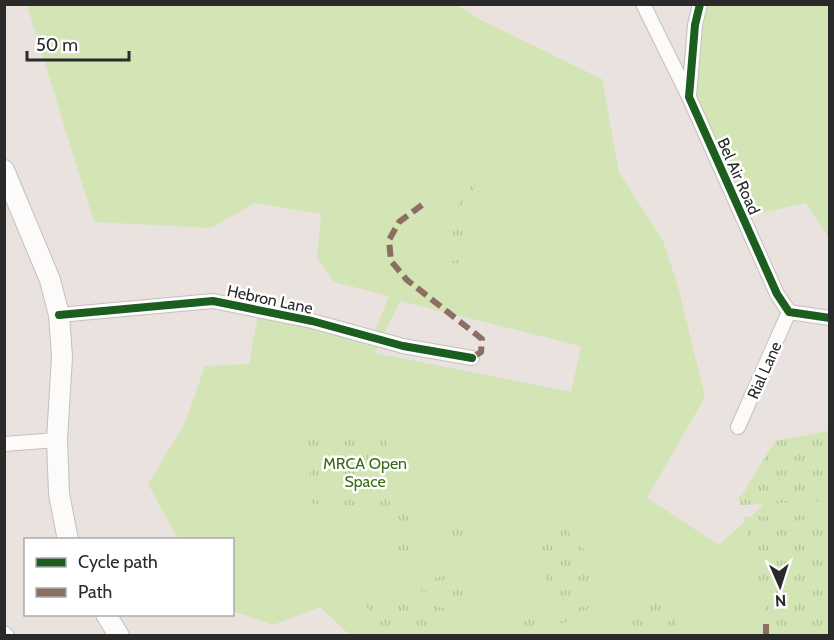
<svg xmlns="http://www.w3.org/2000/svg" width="834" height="640" viewBox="0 0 834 640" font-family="Cabin,sans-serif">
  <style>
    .grass { fill: #d3e5b5; fill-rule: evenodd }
    .park { fill: url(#park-tufts) }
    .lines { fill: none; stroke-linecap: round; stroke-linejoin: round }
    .minor-casing { stroke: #c2c0c1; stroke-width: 16 }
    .secondary-casing { stroke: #c2c0c1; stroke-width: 22 }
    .minor { stroke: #fcfbfa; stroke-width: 14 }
    .secondary { stroke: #fcfbfa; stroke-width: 20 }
    .quiet { stroke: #8d6e63; stroke-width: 6; stroke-dasharray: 12 6; stroke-linecap: butt }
    .cycleway-casing { stroke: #fff; stroke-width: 11 }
    .cycleway { stroke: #1b5e20; stroke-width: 8 }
    .labels { text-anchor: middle; stroke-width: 5; stroke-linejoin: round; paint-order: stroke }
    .street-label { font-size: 16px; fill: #2a2a2a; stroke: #fff }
    .park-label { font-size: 16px; fill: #386c15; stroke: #fff }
  </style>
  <defs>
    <pattern id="park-tufts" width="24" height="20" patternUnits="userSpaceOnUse" patternTransform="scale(1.5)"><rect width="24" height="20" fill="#d3e5b5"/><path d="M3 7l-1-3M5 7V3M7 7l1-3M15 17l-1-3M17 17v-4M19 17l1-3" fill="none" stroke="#b5c59c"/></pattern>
  </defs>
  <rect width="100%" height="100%" fill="#e9e2df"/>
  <!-- grass -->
  <g class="grass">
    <path d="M 27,5 L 457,5 L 479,19 L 602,79 L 619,172 L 663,241 L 678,286 L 705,397 L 647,498 L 719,545 L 758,510 L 815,437 L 829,434 L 829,635 L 351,636 L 320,607 L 273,625 L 233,611 L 232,540 L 178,539 L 148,484 L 185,423 L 205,366 L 249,364 L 259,310 L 372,338 L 389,296 L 334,282 L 317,258 L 321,214 L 255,203 L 211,228 L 94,222 ZM 400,301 L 581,346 L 571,392 L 375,353 Z"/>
    <polygon points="700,5 829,5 829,238 806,203 743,217 689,97"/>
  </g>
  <!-- park -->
  <g class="park">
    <polygon points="468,157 479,166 459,264 446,261"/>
    <polygon points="829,431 829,501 741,505 738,497 742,495 775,441"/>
    <polygon points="308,436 324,437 328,505 311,504"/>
    <polygon points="340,437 386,438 390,507 343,505"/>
    <polygon points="398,507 414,508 412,571 396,576"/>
    <polygon points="447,509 466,509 468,556 445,562"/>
    <polygon points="829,513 829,635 771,635 744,517"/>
    <polygon points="562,525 591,557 592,592 551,601 534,531 542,526"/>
    <polygon points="465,570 473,601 401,587"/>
    <polygon points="362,593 446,608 440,635 377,635"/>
    <polygon points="669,594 679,635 630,635 628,596"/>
    <polygon points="591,605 578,620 502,635 508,623"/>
  </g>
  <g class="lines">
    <defs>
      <g id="minor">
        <polyline points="643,4 688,95"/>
        <polyline points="700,4 695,25 689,97 777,294 789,312 830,318"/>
        <polyline points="59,315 213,301 312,321 403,346 472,358"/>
        <polyline points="738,427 789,312"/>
        <polyline points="4,444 57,440"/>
        <polyline points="4,633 7,636"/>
      </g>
      <g id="secondary">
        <polyline points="4,170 50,280 59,315 62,357 57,440 59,494 68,540"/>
        <polyline points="106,614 119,636"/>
      </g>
    </defs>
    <!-- minor casing -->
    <use href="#minor" class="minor-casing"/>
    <!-- secondary casing -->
    <use href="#secondary" class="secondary-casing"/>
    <!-- minor -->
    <use href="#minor" class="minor"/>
    <!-- secondary -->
    <use href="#secondary" class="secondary"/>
    <!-- quiet -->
    <g class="quiet">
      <polyline points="422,205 399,222 389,240 391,261 407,280 482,339 481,352 472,358"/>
      <polyline points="766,624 766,636"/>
    </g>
    <defs>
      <g id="cycleway">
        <polyline points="700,4 695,25 689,97 777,294 789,312 830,318"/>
        <polyline points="59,315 213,301 312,321 403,346 472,358"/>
      </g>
    </defs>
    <!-- cycleway casing -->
    <use href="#cycleway" class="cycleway-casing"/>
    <!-- cycleway -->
    <use href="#cycleway" class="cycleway"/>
  </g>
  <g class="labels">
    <!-- street labels -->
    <g class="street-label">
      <text transform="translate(739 176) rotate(66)" y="6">Bel Air Road</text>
      <text transform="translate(270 299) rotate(12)" y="6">Hebron Lane</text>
      <text transform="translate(764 370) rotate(-66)" y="6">Rial Lane</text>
    </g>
    <!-- park labels -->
    <g class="park-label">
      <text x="365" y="469">MRCA Open<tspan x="365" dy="18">Space</tspan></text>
    </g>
  </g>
  <!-- border -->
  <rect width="834" height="640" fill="none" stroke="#2a2a2a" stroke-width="12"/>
  <!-- legend -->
  <rect x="24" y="538" width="210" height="78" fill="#ffffff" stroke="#aaaaaa" stroke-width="1.5"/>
  <rect x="36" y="558" width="30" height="9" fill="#1b5e20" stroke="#aaaaaa" stroke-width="1.5"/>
  <text x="78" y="568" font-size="18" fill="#2a2a2a">Cycle path</text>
  <rect x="36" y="588" width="30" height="9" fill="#8d6e63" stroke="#aaaaaa" stroke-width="1.5"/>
  <text x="78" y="598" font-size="18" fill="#2a2a2a">Path</text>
  <!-- north arrow -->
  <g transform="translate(780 586) rotate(177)" stroke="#ffffff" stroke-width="4.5" paint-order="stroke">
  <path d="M0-4.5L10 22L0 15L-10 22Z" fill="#2a2a2a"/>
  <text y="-9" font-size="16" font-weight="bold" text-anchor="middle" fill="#2a2a2a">N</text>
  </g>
  <!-- scale -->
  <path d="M27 51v9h102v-9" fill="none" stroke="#2a2a2a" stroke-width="3"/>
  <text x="36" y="51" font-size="18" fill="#2a2a2a" stroke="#ffffff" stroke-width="4.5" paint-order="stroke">50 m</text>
</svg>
